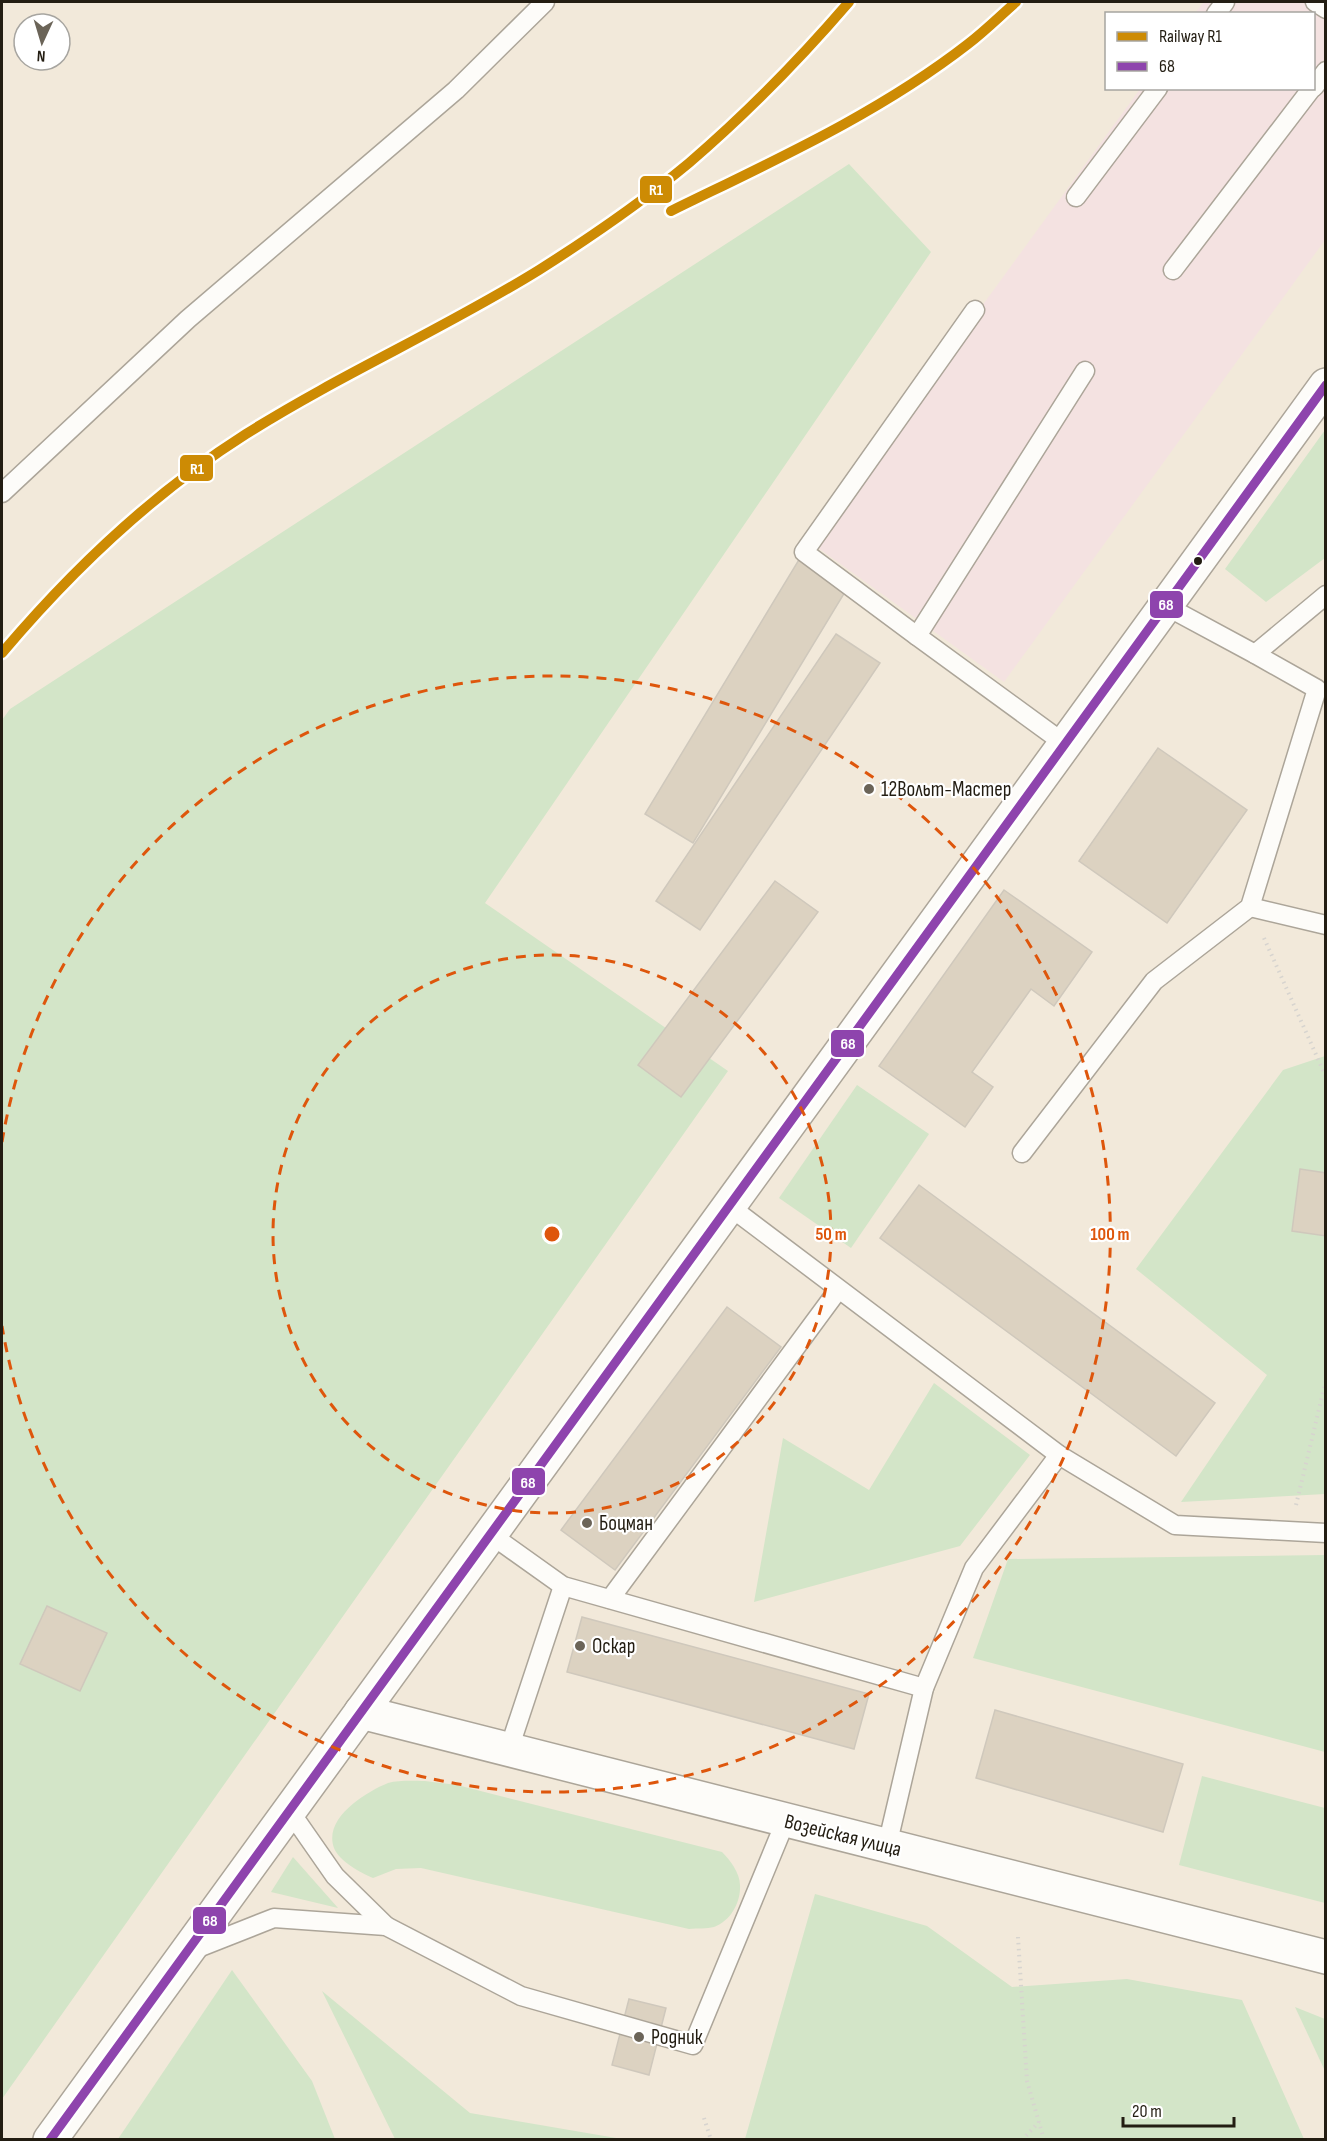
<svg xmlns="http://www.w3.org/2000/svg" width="1327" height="2141" viewBox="0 0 1327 2141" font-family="'Sofia Sans Condensed',sans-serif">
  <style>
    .industrial { fill: #f4e2e1 }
    .green { fill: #d3e5c8 }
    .building { fill: #dcd2c1; stroke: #cfc8bc; stroke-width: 1.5 }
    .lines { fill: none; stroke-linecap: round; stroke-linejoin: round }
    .service-casing { stroke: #aca599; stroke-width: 21 }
    .secondary-casing { stroke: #aca599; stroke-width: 36 }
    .path { stroke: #d7d4cf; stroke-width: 4; stroke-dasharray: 1.5 4.5; stroke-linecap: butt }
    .service { stroke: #fdfcf9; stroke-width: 18 }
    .secondary { stroke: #fdfcf9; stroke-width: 33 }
    .bus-1-casing { stroke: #fff; stroke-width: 14 }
    .bus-1 { stroke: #8e44ad; stroke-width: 9 }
    .rail-1-casing { stroke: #fff; stroke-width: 15 }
    .rail-1 { stroke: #cd8b04; stroke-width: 10 }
    .ring { fill: none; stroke: #de560c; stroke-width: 3; stroke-dasharray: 10 8 }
    .bus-dot { fill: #231d12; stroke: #fff; stroke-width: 2 }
    .poi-dot { fill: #6b6458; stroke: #fff; stroke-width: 2 }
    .labels { text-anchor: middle; stroke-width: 4.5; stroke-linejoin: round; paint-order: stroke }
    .poi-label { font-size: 21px; fill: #231d12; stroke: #fff; text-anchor: start }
    .street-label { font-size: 21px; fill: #231d12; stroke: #fff }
    .centre { fill: #de560c; stroke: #fff; stroke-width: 3 }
    .ring-label { font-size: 18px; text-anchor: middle; font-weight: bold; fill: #de560c; stroke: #fff; stroke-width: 4.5; stroke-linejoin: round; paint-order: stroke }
    .line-badge { stroke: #fff; stroke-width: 2 }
    .badge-label { font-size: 16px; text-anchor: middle; font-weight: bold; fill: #fff }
  </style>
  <rect width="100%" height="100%" fill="#f2e9da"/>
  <!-- industrial -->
  <polygon class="industrial" points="1204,2 1325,2 1325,240 1004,682 810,542 1140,89 1314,88 1314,14 1195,13"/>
  <!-- green -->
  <g class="green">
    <polygon points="849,164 931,252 485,903 728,1071 2,2099 2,720 10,709"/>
    <polygon points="1325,430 1325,558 1266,602 1225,569"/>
    <polygon points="1325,1056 1325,1494 1181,1502 1267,1375 1136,1269 1283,1070"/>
    <polygon points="857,1085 929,1134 851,1248 779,1198"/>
    <polygon points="934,1383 1030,1455 960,1546 754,1602 783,1438 869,1490"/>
    <polygon points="1325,1555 1325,1752 973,1658 1008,1559"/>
    <polygon points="1202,1776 1325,1808 1325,1903 1179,1865"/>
    <path d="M 425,1781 L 457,1785 L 722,1852 C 730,1860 740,1873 740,1885 C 741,1902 731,1921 714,1927 C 707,1929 697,1928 689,1929 L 421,1868 L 396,1869 L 373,1878 C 361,1873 339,1861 334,1848 C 323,1818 366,1792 388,1783 C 399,1780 414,1781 425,1781 Z"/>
    <polygon points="293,1857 338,1908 271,1892"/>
    <polygon points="815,1894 927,1926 1012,1987 1127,1979 1242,2000 1304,2139 745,2139"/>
    <polygon points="232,1970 312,2081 335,2139 118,2139"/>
    <polygon points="322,1991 470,2113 622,2139 395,2139"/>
    <polygon points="1295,2007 1325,2019 1325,2071"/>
  </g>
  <!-- building -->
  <g class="building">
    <polygon points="800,558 848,587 693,843 645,814"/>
    <polygon points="836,634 880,663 700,930 656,901"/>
    <polygon points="1158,748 1247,810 1167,923 1079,861"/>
    <polygon points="775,881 818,912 681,1097 638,1065"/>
    <polygon points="1004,890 1092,952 1054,1006 1031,989 972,1072 993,1087 965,1127 879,1066"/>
    <polygon points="1300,1169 1326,1173 1326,1236 1292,1231"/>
    <polygon points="919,1185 1215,1403 1176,1456 880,1238"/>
    <polygon points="727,1307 781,1347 615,1570 561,1530"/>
    <polygon points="47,1606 107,1633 80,1691 20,1664"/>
    <polygon points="582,1617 869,1694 854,1749 567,1672"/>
    <polygon points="995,1710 1183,1764 1163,1832 976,1778"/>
    <polygon points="629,1999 666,2008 649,2075 612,2065"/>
  </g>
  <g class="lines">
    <defs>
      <g id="service">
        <polyline points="1315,2 1326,9"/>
        <polyline points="1216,14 1225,2"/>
        <polyline points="1314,87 1326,71"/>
        <polyline points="1076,197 1158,88"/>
        <polyline points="1173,270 1312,88"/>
        <polyline points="2,493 188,319 456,90 545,2"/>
        <polyline points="917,636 804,552 975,310"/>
        <polyline points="1255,654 1326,595"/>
        <polyline points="1065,744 917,636 1085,371"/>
        <polyline points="1250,907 1326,925"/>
        <polyline points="1022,1153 1154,981 1250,907 1317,689 1255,654 1166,606"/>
        <polyline points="729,1206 1059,1455 1175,1525 1326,1533"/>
        <polyline points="490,1534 563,1586 924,1688"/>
        <polyline points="610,1599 838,1290"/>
        <polyline points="509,1749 563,1586"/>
        <polyline points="289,1810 335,1876 386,1926"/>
        <polyline points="887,1846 924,1688 974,1568 1059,1455"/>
        <polyline points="193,1950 274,1918 386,1926 521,1996 693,2045 786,1820"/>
      </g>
      <g id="secondary">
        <polyline points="361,1712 1326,1957"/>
        <polyline points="50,2140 1326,385"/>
      </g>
    </defs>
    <!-- service casing -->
    <use href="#service" class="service-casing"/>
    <!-- secondary casing -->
    <use href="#secondary" class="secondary-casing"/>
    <!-- path -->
    <g class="path">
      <polyline points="1264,938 1326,1077"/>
      <polyline points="1296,1505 1326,1380"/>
      <polyline points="1018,1937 1027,2081 1044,2140"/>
      <polyline points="704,2118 711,2140"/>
      <polyline points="1022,2140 1039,2122"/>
    </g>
    <!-- service -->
    <use href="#service" class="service"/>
    <!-- secondary -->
    <use href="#secondary" class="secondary"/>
    <defs>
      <polyline id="bus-1" points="50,2140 1326,385"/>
    </defs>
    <!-- bus-1 casing -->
    <use href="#bus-1" class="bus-1-casing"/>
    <!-- bus-1 -->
    <use href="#bus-1" class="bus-1"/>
    <defs>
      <g id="rail-1">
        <path d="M 671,211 C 773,161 878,114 968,44 C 985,31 1000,16 1016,2"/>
        <path d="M 2,653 C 73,569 153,493 246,434 C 341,374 444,329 539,270 C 591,237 642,202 689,163 C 746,114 800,59 849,2"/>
      </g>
    </defs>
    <!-- rail-1 casing -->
    <use href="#rail-1" class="rail-1-casing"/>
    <!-- rail-1 -->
    <use href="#rail-1" class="rail-1"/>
  </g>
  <!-- distance rings -->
  <g class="ring">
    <circle cx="552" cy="1234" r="279"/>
    <path d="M2 1142A558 558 0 1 1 2 1326"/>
  </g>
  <!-- markers -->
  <circle class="bus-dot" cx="1198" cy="561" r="5"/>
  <g class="poi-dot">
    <circle cx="869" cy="789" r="6"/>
    <circle cx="587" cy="1523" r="6"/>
    <circle cx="580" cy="1646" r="6"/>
    <circle cx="639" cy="2037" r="6"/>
  </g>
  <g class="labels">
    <!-- poi labels -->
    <g class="poi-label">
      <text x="881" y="796">12Вольт-Мастер</text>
      <text x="599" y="1530">Боцман</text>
      <text x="592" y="1653">Оскар</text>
      <text x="651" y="2044">Родник</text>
    </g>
    <!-- street labels -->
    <g class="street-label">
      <text transform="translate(843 1835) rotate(14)" y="7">Возейская улица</text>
    </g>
  </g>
  <circle cx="552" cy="1234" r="9" class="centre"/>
  <g class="ring-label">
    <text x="831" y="1240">50 m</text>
    <text x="1110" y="1240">100 m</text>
  </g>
  <g class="line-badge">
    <rect x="639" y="175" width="34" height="29" rx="6" fill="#cd8b04"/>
    <rect x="179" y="454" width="35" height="28" rx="6" fill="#cd8b04"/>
    <rect x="1149" y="590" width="35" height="29" rx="6" fill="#8e44ad"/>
    <rect x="830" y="1029" width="35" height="29" rx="6" fill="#8e44ad"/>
    <rect x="511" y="1467" width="35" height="29" rx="6" fill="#8e44ad"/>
    <rect x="192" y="1906" width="35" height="29" rx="6" fill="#8e44ad"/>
  </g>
  <g class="badge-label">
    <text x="656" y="195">R1</text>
    <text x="197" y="474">R1</text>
    <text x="1166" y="610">68</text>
    <text x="848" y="1049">68</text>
    <text x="528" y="1488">68</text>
    <text x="210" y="1926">68</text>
  </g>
  <!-- border -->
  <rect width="1327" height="2141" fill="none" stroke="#231d12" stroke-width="6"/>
  <!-- legend -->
  <rect x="1105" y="12" width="210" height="78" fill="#ffffff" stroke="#a7a5a0" stroke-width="1.5"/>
  <rect x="1117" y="32" width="30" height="9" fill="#cd8b04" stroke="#a7a5a0" stroke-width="1.5"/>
  <text x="1159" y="42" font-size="18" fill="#231d12">Railway R1</text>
  <rect x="1117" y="62" width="30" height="9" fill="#8e44ad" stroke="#a7a5a0" stroke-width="1.5"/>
  <text x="1159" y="72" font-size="18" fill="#231d12">68</text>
  <!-- north arrow -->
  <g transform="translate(42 42) rotate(184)"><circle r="28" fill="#ffffff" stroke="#a7a5a0" stroke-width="1.5"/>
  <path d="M0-4.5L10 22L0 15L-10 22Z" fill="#6b6458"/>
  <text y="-9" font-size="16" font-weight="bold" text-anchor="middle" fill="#231d12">N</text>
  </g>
  <!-- scale -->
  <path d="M1123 2117v9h111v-9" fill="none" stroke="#231d12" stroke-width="3"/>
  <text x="1132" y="2117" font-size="18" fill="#231d12" stroke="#ffffff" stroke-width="4.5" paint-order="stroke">20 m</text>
</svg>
